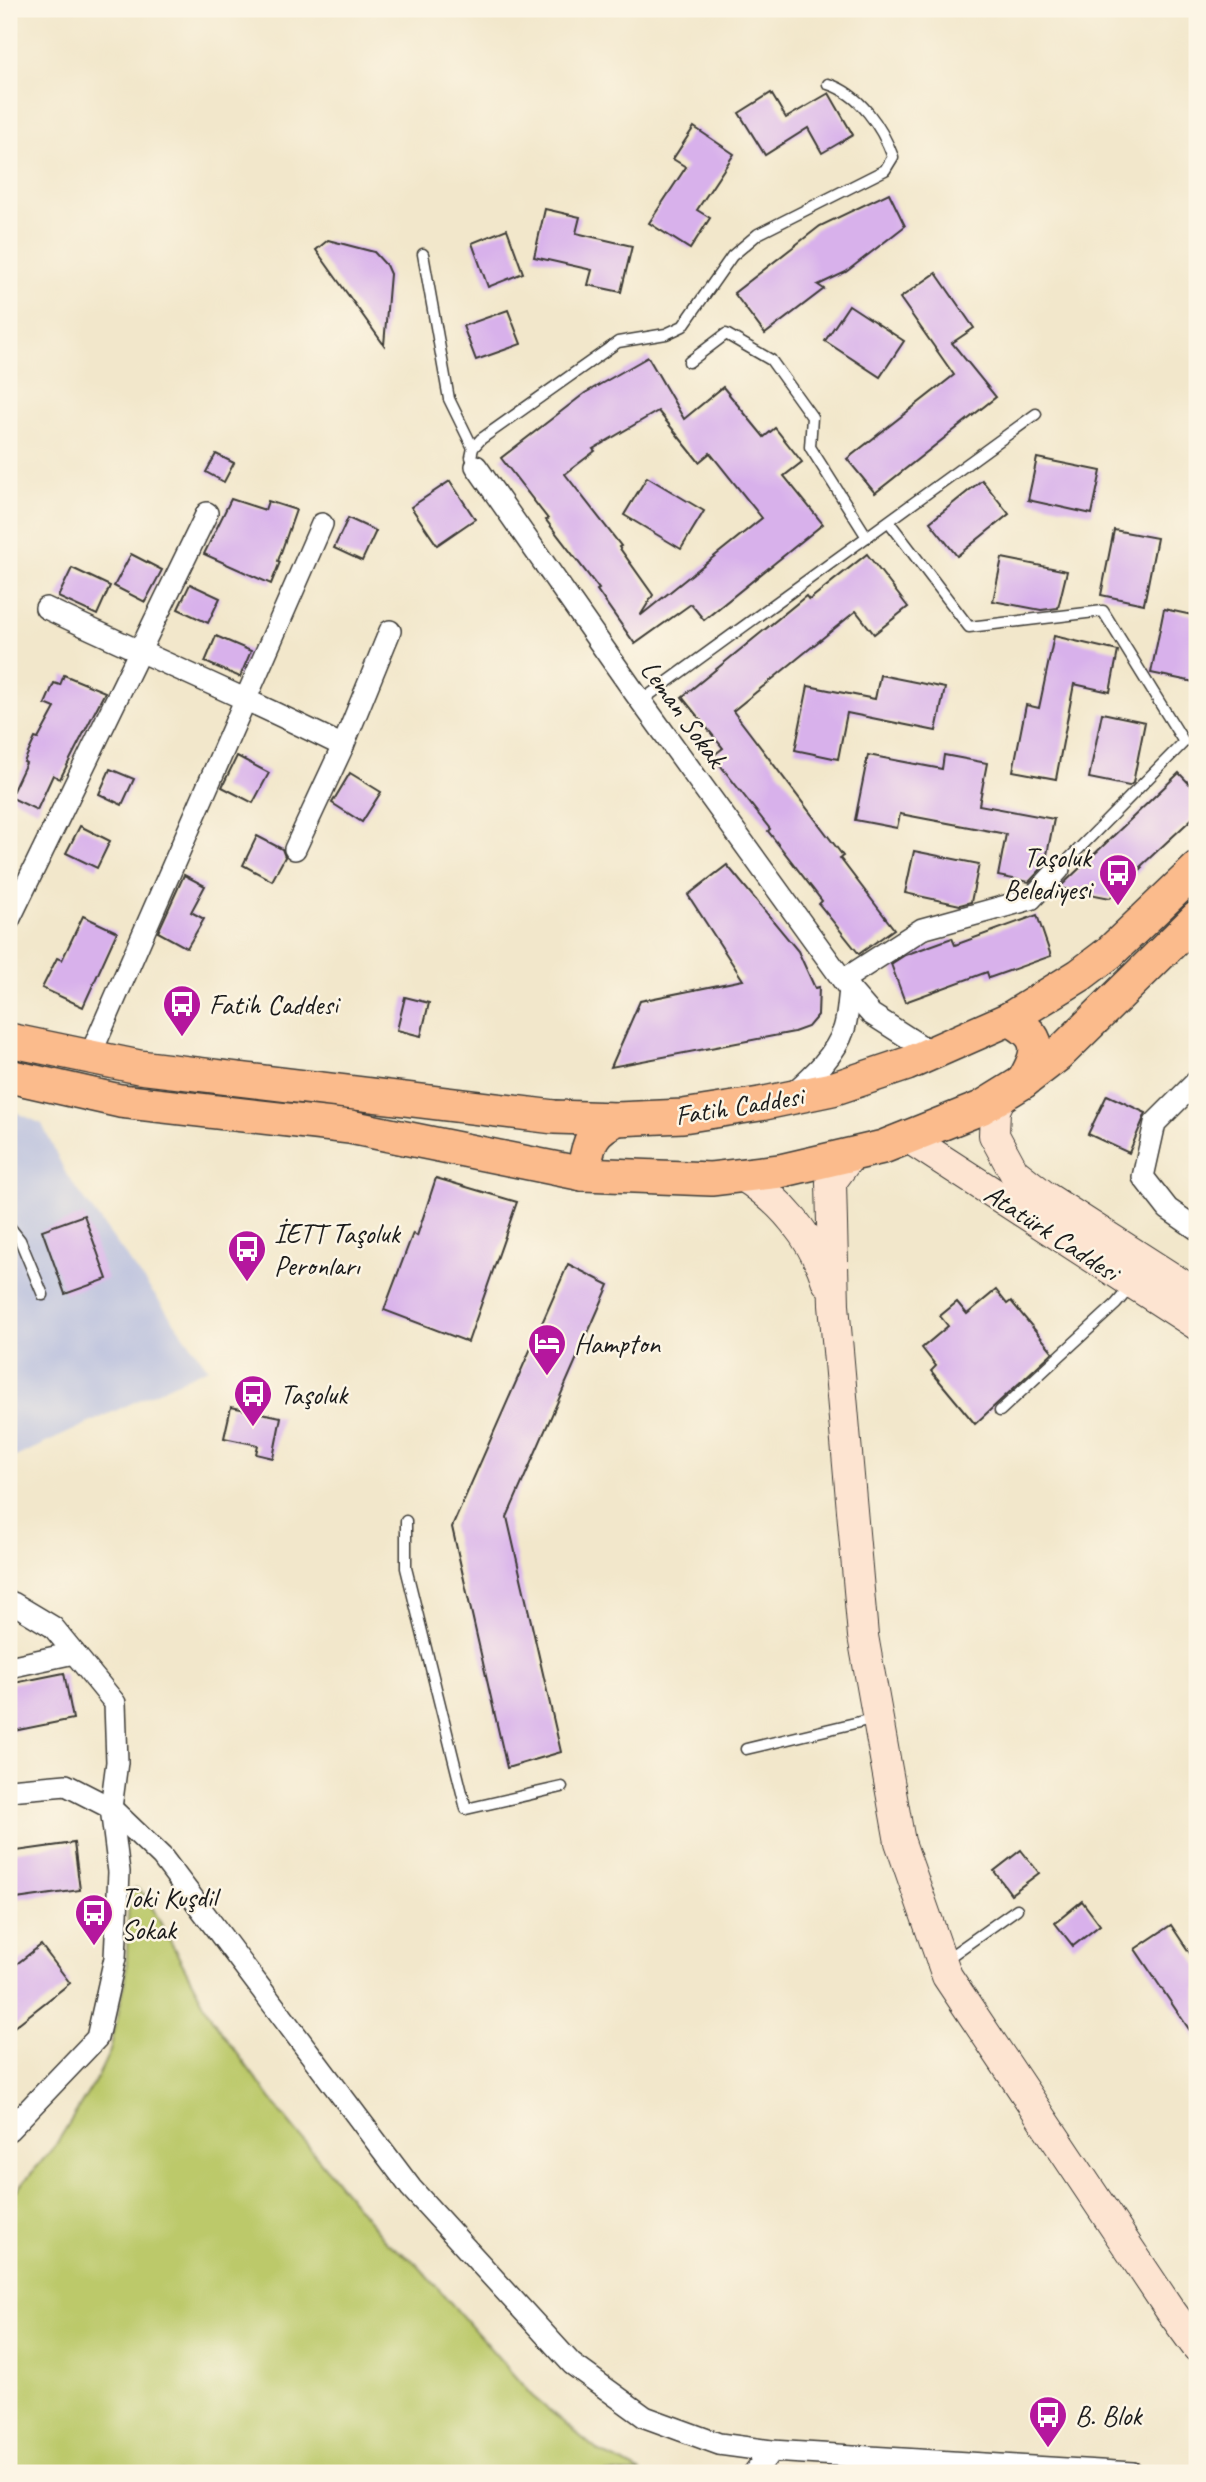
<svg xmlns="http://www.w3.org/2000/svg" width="1206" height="2482" viewBox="0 0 1206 2482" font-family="Caveat,sans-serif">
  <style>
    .industrial { fill: #bdc3de }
    .green { fill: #bcc96a; stroke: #6c7243; stroke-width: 2 }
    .building { fill: #d8b1eb; fill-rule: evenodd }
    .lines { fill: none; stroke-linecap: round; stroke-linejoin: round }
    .lane-casing { stroke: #3c3a36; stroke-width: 13 }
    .street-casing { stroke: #3c3a36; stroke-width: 24 }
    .secondary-casing { stroke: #3c3a36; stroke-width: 32 }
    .primary-casing { stroke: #3c3a36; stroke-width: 36 }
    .lane { stroke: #fff; stroke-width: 10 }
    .street { stroke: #fff; stroke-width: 21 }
    .secondary { stroke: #fde4d1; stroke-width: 30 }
    .primary { stroke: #fbbb8c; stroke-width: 33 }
    .labels { text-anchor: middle; stroke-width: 5; stroke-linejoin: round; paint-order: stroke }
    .street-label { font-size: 28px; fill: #1c1c1c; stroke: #fcf5e5 }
    .poi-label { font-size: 28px; fill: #1c1c1c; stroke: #fcf5e5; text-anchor: start }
  </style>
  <rect width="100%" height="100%" fill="#fcf5e5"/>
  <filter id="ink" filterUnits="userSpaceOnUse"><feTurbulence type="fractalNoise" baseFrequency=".0143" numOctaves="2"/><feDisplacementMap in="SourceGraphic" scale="14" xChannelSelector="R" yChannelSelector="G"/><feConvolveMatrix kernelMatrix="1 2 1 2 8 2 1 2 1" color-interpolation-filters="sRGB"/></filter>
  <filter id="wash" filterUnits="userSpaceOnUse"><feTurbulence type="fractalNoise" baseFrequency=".00686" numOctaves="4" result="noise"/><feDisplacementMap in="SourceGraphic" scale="28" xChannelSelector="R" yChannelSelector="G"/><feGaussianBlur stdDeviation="1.57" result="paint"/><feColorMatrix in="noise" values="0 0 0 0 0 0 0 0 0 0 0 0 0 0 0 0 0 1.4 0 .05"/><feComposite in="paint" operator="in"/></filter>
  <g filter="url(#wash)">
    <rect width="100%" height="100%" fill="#f2e7cb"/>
    <!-- industrial -->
    <polygon class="industrial" points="9,1109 42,1124 66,1174 208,1368 9,1460"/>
    <!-- green -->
    <polygon class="green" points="136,1888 146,1896 212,2019 282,2114 386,2242 415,2262 532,2396 598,2451 642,2473 9,2473 9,2199 55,2146 97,2078 110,2051 126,1978 129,1892"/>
    <g id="blocks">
      <!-- building -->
      <g class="building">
        <polygon points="771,93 786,118 829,93 853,135 822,153 808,128 765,155 739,113"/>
        <polygon points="694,127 734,154 697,210 710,218 690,249 649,223 686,167 673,159"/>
        <polygon points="889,193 905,226 846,272 818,285 824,289 765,334 734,293 820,226"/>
        <polygon points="545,209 580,217 576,233 632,246 621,292 588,285 592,270 534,257"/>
        <polygon points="507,229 523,273 488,287 472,243"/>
        <polygon points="328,240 374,252 386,265 390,274 384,345 316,250"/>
        <polygon points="936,273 974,328 952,343 996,397 875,493 847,459 954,375 900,298"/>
        <polygon points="849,305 904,341 880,377 825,341"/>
        <polygon points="508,310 521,344 476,360 463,326"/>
        <path d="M 648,357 L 684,419 L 723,387 L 764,437 L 775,428 L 802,462 L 784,476 L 823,524 L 704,620 L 691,604 L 635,644 L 597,590 L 599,589 L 546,520 L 548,519 L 501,458 L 585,393 ZM 658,411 L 699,462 L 710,453 L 762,518 L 640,616 L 653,595 L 619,547 L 621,546 L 565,474 L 595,451 L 593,449 Z"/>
        <polygon points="216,454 234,463 224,482 206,472"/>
        <polygon points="1037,458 1101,471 1092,514 1028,500"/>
        <polygon points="647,477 704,511 681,549 624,515"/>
        <polygon points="982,480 1009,514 957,556 930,522"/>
        <polygon points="450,481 475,519 437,545 411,507"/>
        <polygon points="231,499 265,510 268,501 296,510 278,561 280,562 271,584 204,554"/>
        <polygon points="348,518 376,531 362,561 334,548"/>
        <polygon points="1114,530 1157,538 1144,604 1101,595"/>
        <polygon points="131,554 162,570 145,602 114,586"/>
        <polygon points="867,554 908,607 874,634 856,611 733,711 843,856 840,858 894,929 859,954 819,904 822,901 768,831 770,829 713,756 723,748 682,697 806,596 809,600"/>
        <polygon points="1002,558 1067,571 1058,608 1041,610 993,601"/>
        <polygon points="72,568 110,586 97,615 58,597"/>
        <polygon points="190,584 220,598 208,623 178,609"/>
        <polygon points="1164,609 1197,616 1197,664 1194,682 1151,673"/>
        <polygon points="216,636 251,651 240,677 205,662"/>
        <polygon points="1054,636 1118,651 1110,692 1074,684 1056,779 1013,771 1026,705 1039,708"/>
        <polygon points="64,675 105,692 60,779 53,775 37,810 10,797 26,763 24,762 35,738 38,739 55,708 45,704 54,683 60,685"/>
        <polygon points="880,675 945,688 936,731 847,713 838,759 795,750 808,686 875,699"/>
        <polygon points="1102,713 1145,722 1133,783 1129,786 1089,778"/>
        <polygon points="868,755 942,769 944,755 987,763 979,805 1054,819 1045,865 1029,882 998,876 1006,834 900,814 897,828 855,820"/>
        <polygon points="237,756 269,773 253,803 222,787"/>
        <polygon points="110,769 134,779 122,805 99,794"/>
        <polygon points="350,773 381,792 362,822 332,803"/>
        <polygon points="1179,773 1197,792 1197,814 1141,866 1142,868 1110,898 1059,888"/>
        <polygon points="80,826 110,841 97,868 66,853"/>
        <polygon points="257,836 282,849 285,857 272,881 243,865"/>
        <polygon points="914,851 979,864 971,902 960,905 905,893"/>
        <polygon points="727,865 798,951 815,988 819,987 818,1015 808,1027 794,1032 611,1067 640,1001 743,980 688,895"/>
        <polygon points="184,875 205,886 191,912 204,919 187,948 158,932"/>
        <polygon points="1037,915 1051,956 989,978 987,972 905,1002 891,964 905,955 952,938 955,945"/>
        <polygon points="83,916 117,932 83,1007 42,988 57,958 62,960"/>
        <polygon points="405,997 429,1003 421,1036 397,1030"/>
        <polygon points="1107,1095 1146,1113 1129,1153 1088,1134"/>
        <polygon points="436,1178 517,1202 468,1342 384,1310 413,1233 417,1236"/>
        <polygon points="84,1215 107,1279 65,1294 42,1230"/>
        <polygon points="568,1264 609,1285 507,1517 561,1752 507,1768 452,1527"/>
        <polygon points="996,1290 1007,1304 1011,1301 1053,1352 975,1424 931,1371 936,1366 922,1348 948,1326 940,1316 957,1302 967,1314"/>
        <polygon points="231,1407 281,1417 273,1458 256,1454 258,1445 224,1438"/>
        <polygon points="64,1673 73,1719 9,1732 9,1684"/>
        <polygon points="74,1843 80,1890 9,1900 9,1852"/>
        <polygon points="1021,1850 1039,1873 1011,1894 994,1871"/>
        <polygon points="1082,1901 1100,1925 1073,1946 1055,1923"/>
        <polygon points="1171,1925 1197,1964 1197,2041 1135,1949"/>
        <polygon points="41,1945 70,1983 9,2031 9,1970"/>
      </g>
    </g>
  </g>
  <g filter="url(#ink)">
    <use href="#blocks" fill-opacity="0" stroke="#3c3a36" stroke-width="2"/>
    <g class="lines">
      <defs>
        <g id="lane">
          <polyline points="423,254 449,399 473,448"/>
          <polyline points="689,362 726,334 771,360 812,417 810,447 867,537"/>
          <path d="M 476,466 L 471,457 L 473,448 L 481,439 L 618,342 L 666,334 L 683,326 L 732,256 L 758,234 L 885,170 L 893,157 C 882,127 860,94 828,84"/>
          <polyline points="889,522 969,627 1103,611 1184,742 1059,869"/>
          <polyline points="641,701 1036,414"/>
          <polyline points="9,1226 20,1240 43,1295"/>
          <polyline points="1000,1411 1116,1304 1132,1285"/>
          <polyline points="406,1521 406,1568 466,1809 562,1787"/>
          <polyline points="746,1749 876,1718"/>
          <polyline points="945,1960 1017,1909"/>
        </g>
        <g id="street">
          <polyline points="476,466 635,693 850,990 871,1014 932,1053"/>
          <path d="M 46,608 C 145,655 245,697 343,746"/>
          <polyline points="295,849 343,746 390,631"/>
          <polyline points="9,920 207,513"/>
          <polyline points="843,980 922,929 1031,899 1059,869"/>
          <polyline points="89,1058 322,524"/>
          <polyline points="1197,1081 1155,1123 1143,1177 1168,1209 1197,1229"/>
          <path d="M 792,1094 C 812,1076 835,1056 844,1029 C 848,1017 848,1003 850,990"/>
          <polyline points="9,1667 74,1653"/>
          <polyline points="9,1790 66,1785 111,1808 162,1857 411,2188 572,2364 645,2417 719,2444 771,2451 1133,2473"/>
          <polyline points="9,2130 97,2038 115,1958 119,1872 111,1808 117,1762 115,1703 53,1627 13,1603"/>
          <polyline points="754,2473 771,2451"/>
        </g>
        <g id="secondary">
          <polyline points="1002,1095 995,1110 994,1135 1014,1172 1046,1197 1197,1294"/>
          <polyline points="907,1137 1197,1325"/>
          <polyline points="851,1155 831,1182 834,1305 863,1636 900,1842 947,1976 1170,2310 1197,2347"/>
          <path d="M 741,1175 C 780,1199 813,1237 827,1282"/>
        </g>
        <g id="primary">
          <path d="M 1009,1019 C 1043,1037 1041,1051 1023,1082"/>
          <polyline points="9,1040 139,1067 554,1117 617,1119 683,1116 760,1104 832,1089 907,1064 1009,1019 1080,975 1109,953 1197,869"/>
          <polyline points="9,1076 120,1101 350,1127 583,1174 711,1179 780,1171 883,1147 981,1108 1023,1082 1058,1055 1197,918"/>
          <path d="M 583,1174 C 589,1145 588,1132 617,1119"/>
        </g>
      </defs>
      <!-- lane casing -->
      <use href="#lane" class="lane-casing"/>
      <!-- street casing -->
      <use href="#street" class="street-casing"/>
      <!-- secondary casing -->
      <use href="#secondary" class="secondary-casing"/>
      <!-- primary casing -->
      <use href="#primary" class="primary-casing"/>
      <!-- lane -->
      <use href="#lane" class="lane"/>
      <!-- street -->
      <use href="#street" class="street"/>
      <!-- secondary -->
      <use href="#secondary" class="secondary"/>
      <!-- primary -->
      <use href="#primary" class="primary"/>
    </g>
  </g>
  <!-- icons -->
  <defs>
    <symbol id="bus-pin" viewBox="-11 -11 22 30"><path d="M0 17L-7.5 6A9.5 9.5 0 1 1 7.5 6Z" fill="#b5179e" stroke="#fcf5e5"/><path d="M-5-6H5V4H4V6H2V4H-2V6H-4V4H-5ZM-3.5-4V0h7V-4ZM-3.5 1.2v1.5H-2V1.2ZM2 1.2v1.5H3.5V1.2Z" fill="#fff"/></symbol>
    <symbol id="hotel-pin" viewBox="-11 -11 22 30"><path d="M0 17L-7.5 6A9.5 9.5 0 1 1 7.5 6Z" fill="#b5179e" stroke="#fcf5e5"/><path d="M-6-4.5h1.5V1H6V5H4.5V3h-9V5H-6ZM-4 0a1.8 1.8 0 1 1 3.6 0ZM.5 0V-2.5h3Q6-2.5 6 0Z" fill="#fff"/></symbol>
  </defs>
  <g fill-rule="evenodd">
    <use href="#bus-pin" x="1096" y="851" width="44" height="60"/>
    <use href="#bus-pin" x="160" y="982" width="44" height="60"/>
    <use href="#bus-pin" x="225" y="1227" width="44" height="60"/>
    <use href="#hotel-pin" x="525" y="1321" width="44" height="60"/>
    <use href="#bus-pin" x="231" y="1372" width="44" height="60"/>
    <use href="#bus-pin" x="72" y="1891" width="44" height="60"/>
    <use href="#bus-pin" x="1026" y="2393" width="44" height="60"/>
  </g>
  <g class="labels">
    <!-- street labels -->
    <g class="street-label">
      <text transform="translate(684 713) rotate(54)" y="10">Leman Sokak</text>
      <text transform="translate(739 1105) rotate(-9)" y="10">Fatih Caddesi</text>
      <text transform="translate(1052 1232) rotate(33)" y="10">Atatürk Caddesi</text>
    </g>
    <!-- poi labels -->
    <g class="poi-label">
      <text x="1091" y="867" text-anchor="end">Taşoluk<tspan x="1091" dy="32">Belediyesi</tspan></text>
      <text x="209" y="1014">Fatih Caddesi</text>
      <text x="274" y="1243">İETT Taşoluk<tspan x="274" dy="32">Peronları</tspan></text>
      <text x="574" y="1353">Hampton</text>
      <text x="280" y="1404">Taşoluk</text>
      <text x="121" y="1907">Toki Kuşdil<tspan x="121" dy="32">Sokak</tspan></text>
      <text x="1075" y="2425">B. Blok</text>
    </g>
  </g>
  <!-- margin -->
  <rect width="1206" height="2482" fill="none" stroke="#fcf5e5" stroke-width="35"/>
</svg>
